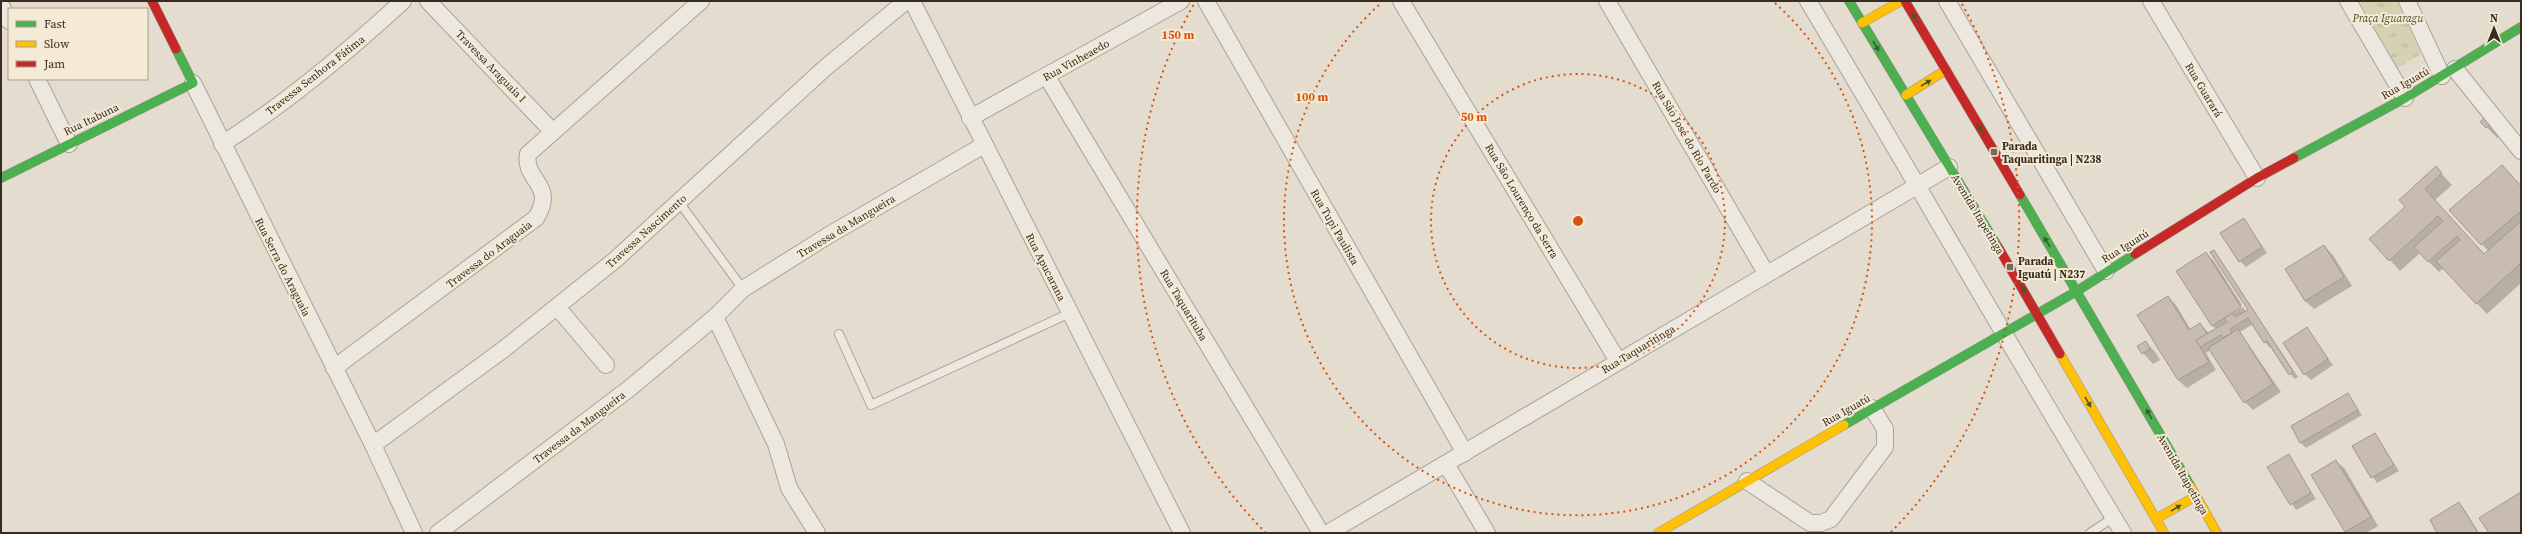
<svg xmlns="http://www.w3.org/2000/svg" width="2522" height="534" viewBox="0 0 2522 534" font-family="'Source Serif 4',serif">
  <style>
    .park { fill: url(#park-tufts) }
    .shadow { fill: #0003 }
    .building { fill: #c8bbaf; stroke: #a4988e }
    .lines { fill: none; stroke-linecap: round; stroke-linejoin: round }
    .lane-casing { stroke: #a9a298; stroke-width: 10 }
    .street-casing { stroke: #a9a298; stroke-width: 18 }
    .fast-casing { stroke: #999187; stroke-width: 10 }
    .slow-casing { stroke: #999187; stroke-width: 10 }
    .jam-casing { stroke: #999187; stroke-width: 10 }
    .lane { stroke: #ece8e0; stroke-width: 8 }
    .street { stroke: #ece8e0; stroke-width: 16 }
    .fast { stroke: #4caf50; stroke-width: 9 }
    .slow { stroke: #ffc107; stroke-width: 9 }
    .jam { stroke: #c62828; stroke-width: 9 }
    .oneway { fill: #3f5931 }
    .ring { fill: none; stroke: #d6540e; stroke-width: 2; stroke-dasharray: 2 4 }
    .poi-dot { fill: #74695d; stroke: #f4ead6; stroke-width: 1.5 }
    .labels { text-anchor: middle; stroke-width: 4; stroke-linejoin: round; paint-order: stroke }
    .park-label { font-size: 11px; font-style: italic; fill: #4a5327; stroke: #f4ead6 }
    .street-label { font-size: 11px; fill: #382b20; stroke: #f4ead6 }
    .poi-label { font-size: 11px; font-weight: bold; fill: #382b20; stroke: #f4ead6; text-anchor: start }
    .centre { fill: #d6540e; stroke: #f4ead6; stroke-width: 2 }
    .ring-label { font-size: 12px; text-anchor: middle; font-weight: bold; fill: #d6540e; stroke: #f4ead6; stroke-width: 4; stroke-linejoin: round; paint-order: stroke }
  </style>
  <defs>
    <pattern id="park-tufts" width="24" height="20" patternUnits="userSpaceOnUse"><rect width="24" height="20" fill="#d4d2b2"/><path d="M3 7l-1-3M5 7V3M7 7l1-3M15 17l-1-3M17 17v-4M19 17l1-3" fill="none" stroke="#b7b499"/></pattern>
  </defs>
  <rect width="100%" height="100%" fill="#e4dcce"/>
  <!-- park -->
  <polygon class="park" points="2359,1 2397,1 2421,54 2398,68"/>
  <!-- shadow -->
  <g class="shadow">
    <polygon points="2482,122 2498,128 2503,134 2497,138"/>
    <polygon points="2436,168 2452,185 2435,200 2485,255 2489,252 2451,210 2521,186 2521,283 2487,314 2444,268 2439,272 2420,253 2400,271 2390,260 2407,207"/>
    <polygon points="2244,220 2267,253 2246,267 2240,261"/>
    <polygon points="2324,246 2333,255 2352,286 2314,309 2305,301 2286,270"/>
    <polygon points="2214,251 2298,377 2295,379 2290,374 2272,347 2270,348 2265,342 2253,324 2240,332 2281,392 2253,410 2245,402 2210,350 2206,353 2216,370 2187,388 2178,380 2138,315 2168,297 2176,305 2191,330 2200,324 2209,333 2216,329 2212,325 2206,253 2214,261 2242,305 2228,316 2243,307 2246,312 2249,310"/>
    <polygon points="2307,329 2333,365 2311,380 2305,374"/>
    <polygon points="2146,342 2156,353 2160,360 2153,364 2143,353"/>
    <polygon points="2348,395 2362,415 2306,448 2300,442"/>
    <polygon points="2375,434 2399,471 2377,483 2353,447"/>
    <polygon points="2288,455 2316,499 2296,510 2268,467"/>
    <polygon points="2336,461 2345,469 2378,526 2366,533 2346,532 2312,475"/>
    <polygon points="2459,503 2464,509 2479,533 2439,533"/>
  </g>
  <!-- building -->
  <g class="building">
    <polygon points="2487,116 2493,123 2486,128 2480,122"/>
    <polygon points="2502,165 2521,186 2521,211 2481,245 2449,210"/>
    <polygon points="2436,166 2442,173 2425,189 2484,254 2521,221 2521,263 2476,304 2436,261 2460,240 2457,236 2428,262 2414,247 2443,221 2438,216 2389,261 2369,239 2405,207 2399,200"/>
    <polygon points="2244,218 2262,247 2239,262 2220,233"/>
    <polygon points="2324,245 2344,277 2305,301 2285,269"/>
    <polygon points="2214,250 2293,371 2289,375 2267,341 2264,343 2248,318 2230,329 2232,332 2223,338 2221,335 2200,347 2196,340 2227,322 2224,318 2232,313 2235,317 2248,310 2210,252"/>
    <polygon points="2206,252 2241,307 2212,326 2176,271"/>
    <polygon points="2168,296 2189,330 2200,323 2207,334 2196,340 2209,362 2178,380 2137,315"/>
    <polygon points="2307,327 2328,359 2304,375 2283,343"/>
    <polygon points="2238,329 2273,384 2244,403 2208,348"/>
    <polygon points="2146,341 2150,349 2142,354 2137,346"/>
    <polygon points="2348,393 2358,410 2300,443 2291,426"/>
    <polygon points="2375,433 2394,465 2371,478 2352,446"/>
    <polygon points="2289,454 2311,493 2290,505 2267,467"/>
    <polygon points="2336,460 2371,517 2345,532 2311,475"/>
    <polygon points="2521,492 2521,533 2489,533 2479,518"/>
    <polygon points="2459,502 2478,533 2437,533 2430,520"/>
  </g>
  <g class="lines">
    <defs>
      <g id="lane">
        <polyline points="679,202 743,289"/>
        <polyline points="839,334 871,405 1070,313"/>
        <polyline points="2090,533 2114,517"/>
      </g>
      <g id="street">
        <polyline points="428,1 553,132"/>
        <polyline points="912,1 1182,533"/>
        <polyline points="1206,1 1465,453"/>
        <polyline points="1401,1 1618,361"/>
        <polyline points="1607,1 1766,273"/>
        <path d="M 1808,1 C 1914,178 2016,357 2123,533"/>
        <polyline points="1947,1 2106,271"/>
        <polyline points="2151,1 2257,178"/>
        <polyline points="2348,1 2405,98"/>
        <polyline points="2407,1 2442,76"/>
        <polyline points="1,5 9,21"/>
        <polyline points="2455,69 2521,151"/>
        <polyline points="1047,77 1321,533"/>
        <polyline points="37,79 69,144"/>
        <polyline points="193,83 373,445 414,533"/>
        <polyline points="970,118 1181,1"/>
        <path d="M 222,144 C 288,102 346,53 403,1"/>
        <polyline points="557,307 606,365"/>
        <polyline points="715,317 776,444 789,488 817,533"/>
        <path d="M 334,368 L 536,218 C 557,184 523,181 528,154 L 701,1"/>
        <polyline points="373,445 504,349 615,260 825,68 906,1"/>
        <polyline points="1446,464 1487,533"/>
        <polyline points="1747,481 1810,523 1821,523 1831,519 1885,447 1885,429 1872,408"/>
        <polyline points="438,533 630,388 715,317 743,289 829,235 984,145"/>
        <polyline points="1328,533 1949,167"/>
      </g>
      <g id="fast">
        <polyline points="1849,1 1998,247"/>
        <polyline points="2294,158 2405,98 2521,27"/>
        <polyline points="1,178 193,83 176,49"/>
        <polyline points="2020,195 2191,487"/>
        <polyline points="1844,425 2077,291 2135,254"/>
      </g>
      <g id="slow">
        <polyline points="1862,23 1901,1"/>
        <polyline points="1906,95 1946,70"/>
        <polyline points="2060,354 2164,533"/>
        <polyline points="2191,487 2217,533"/>
        <polyline points="2156,519 2196,496"/>
        <polyline points="1658,533 1844,425"/>
      </g>
      <g id="jam">
        <polyline points="152,1 176,49"/>
        <polyline points="1905,1 2020,195"/>
        <polyline points="1998,247 2060,354"/>
        <polyline points="2135,254 2257,178 2294,158"/>
      </g>
    </defs>
    <!-- lane casing -->
    <use href="#lane" class="lane-casing"/>
    <!-- street casing -->
    <use href="#street" class="street-casing"/>
    <!-- fast casing -->
    <use href="#fast" class="fast-casing"/>
    <!-- slow casing -->
    <use href="#slow" class="slow-casing"/>
    <!-- jam casing -->
    <use href="#jam" class="jam-casing"/>
    <!-- lane -->
    <use href="#lane" class="lane"/>
    <!-- street -->
    <use href="#street" class="street"/>
    <!-- fast -->
    <use href="#fast" class="fast"/>
    <!-- slow -->
    <use href="#slow" class="slow"/>
    <!-- jam -->
    <use href="#jam" class="jam"/>
  </g>
  <!-- one-way arrows -->
  <defs><path id="oneway-solid" d="M-6-.8H1V-3.2L6.5 0L1 3.2V.8H-6Z"/></defs>
  <g class="oneway">
    <use href="#oneway-solid" transform="translate(1915 18) rotate(-121)"/>
    <use href="#oneway-solid" transform="translate(1876 46) rotate(59)"/>
    <use href="#oneway-solid" transform="translate(1926 83) rotate(-31)"/>
    <use href="#oneway-solid" transform="translate(1981 130) rotate(-121)"/>
    <use href="#oneway-solid" transform="translate(2047 242) rotate(-122)"/>
    <use href="#oneway-solid" transform="translate(2023 289) rotate(59)"/>
    <use href="#oneway-solid" transform="translate(2088 402) rotate(60)"/>
    <use href="#oneway-solid" transform="translate(2149 414) rotate(-120)"/>
    <use href="#oneway-solid" transform="translate(2176 508) rotate(-31)"/>
  </g>
  <!-- distance rings -->
  <g class="ring">
    <circle cx="1578" cy="221" r="147"/>
    <path d="M1775 3A294 294 0 1 1 1381 3"/>
    <path d="M1266 533A441 441 0 0 1 1194 4M1962 4A441 441 0 0 1 1890 533"/>
  </g>
  <!-- markers -->
  <g class="poi-dot">
    <rect x="1990" y="148" width="8" height="8" rx="2"/>
    <rect x="2006" y="263" width="8" height="8" rx="2"/>
  </g>
  <g class="labels">
    <!-- park labels -->
    <g class="park-label">
      <text x="2388" y="22">Praça Iguaragu</text>
    </g>
    <!-- street labels -->
    <g class="street-label">
      <text transform="translate(1076 60) rotate(-29)" y="4">Rua Vinheaedo</text>
      <text transform="translate(491 66) rotate(46)" y="4">Travessa Araguaia I</text>
      <text transform="translate(315 75) rotate(-38)" y="4">Travessa Senhora Fátima</text>
      <text transform="translate(2405 83) rotate(-30)" y="4">Rua Iguatú</text>
      <text transform="translate(2204 90) rotate(59)" y="4">Rua Guarará</text>
      <text transform="translate(91 119) rotate(-26)" y="4">Rua Itabuna</text>
      <text transform="translate(1687 137) rotate(60)" y="4">Rua São José do Rio Pardo</text>
      <text transform="translate(1522 201) rotate(59)" y="4">Rua São Lourenço da Serra</text>
      <text transform="translate(1978 214) rotate(59)" y="4">Avenida Itapetinga</text>
      <text transform="translate(846 226) rotate(-31)" y="4">Travessa da Mangueira</text>
      <text transform="translate(1335 227) rotate(60)" y="4">Rua Tupi Paulista</text>
      <text transform="translate(646 231) rotate(-42)" y="4">Travessa Nascimento</text>
      <text transform="translate(2125 246) rotate(-32)" y="4">Rua Iguatú</text>
      <text transform="translate(489 254) rotate(-37)" y="4">Travessa do Araguaia</text>
      <text transform="translate(283 267) rotate(63)" y="4">Rua Serra do Araguaia</text>
      <text transform="translate(1046 267) rotate(63)" y="4">Rua Apucarana</text>
      <text transform="translate(1184 305) rotate(59)" y="4">Rua Taquarituba</text>
      <text transform="translate(1638 349) rotate(-31)" y="4">Rua Taquaritinga</text>
      <text transform="translate(1846 410) rotate(-30)" y="4">Rua Iguatú</text>
      <text transform="translate(579 427) rotate(-37)" y="4">Travessa da Mangueira</text>
      <text transform="translate(2183 474) rotate(60)" y="4">Avenida Itapetinga</text>
    </g>
    <!-- poi labels -->
    <g class="poi-label">
      <text x="2002" y="150">Parada<tspan x="2002" dy="13">Taquaritinga | N238</tspan></text>
      <text x="2018" y="265">Parada<tspan x="2018" dy="13">Iguatú | N237</tspan></text>
    </g>
  </g>
  <circle cx="1578" cy="221" r="6" class="centre"/>
  <g class="ring-label">
    <text x="1178" y="39">150 m</text>
    <text x="1312" y="101">100 m</text>
    <text x="1474" y="121">50 m</text>
  </g>
  <!-- border -->
  <rect width="2522" height="534" fill="none" stroke="#382b20" stroke-width="4"/>
  <!-- legend -->
  <rect x="8" y="8" width="140" height="72" fill="#f4ead6" stroke="#a99e8d"/>
  <rect x="16" y="21" width="20" height="6" fill="#4caf50" stroke="#a99e8d"/>
  <text x="44" y="28" font-size="12" fill="#382b20">Fast</text>
  <rect x="16" y="41" width="20" height="6" fill="#ffc107" stroke="#a99e8d"/>
  <text x="44" y="48" font-size="12" fill="#382b20">Slow</text>
  <rect x="16" y="61" width="20" height="6" fill="#c62828" stroke="#a99e8d"/>
  <text x="44" y="68" font-size="12" fill="#382b20">Jam</text>
  <!-- north arrow -->
  <g transform="translate(2494 28)" stroke="#f4ead6" stroke-width="3" paint-order="stroke">
  <path d="M0-3L7 15L0 10L-7 15Z" fill="#382b20"/>
  <text y="-6" font-size="11" font-weight="bold" text-anchor="middle" fill="#382b20">N</text>
  </g>
</svg>
